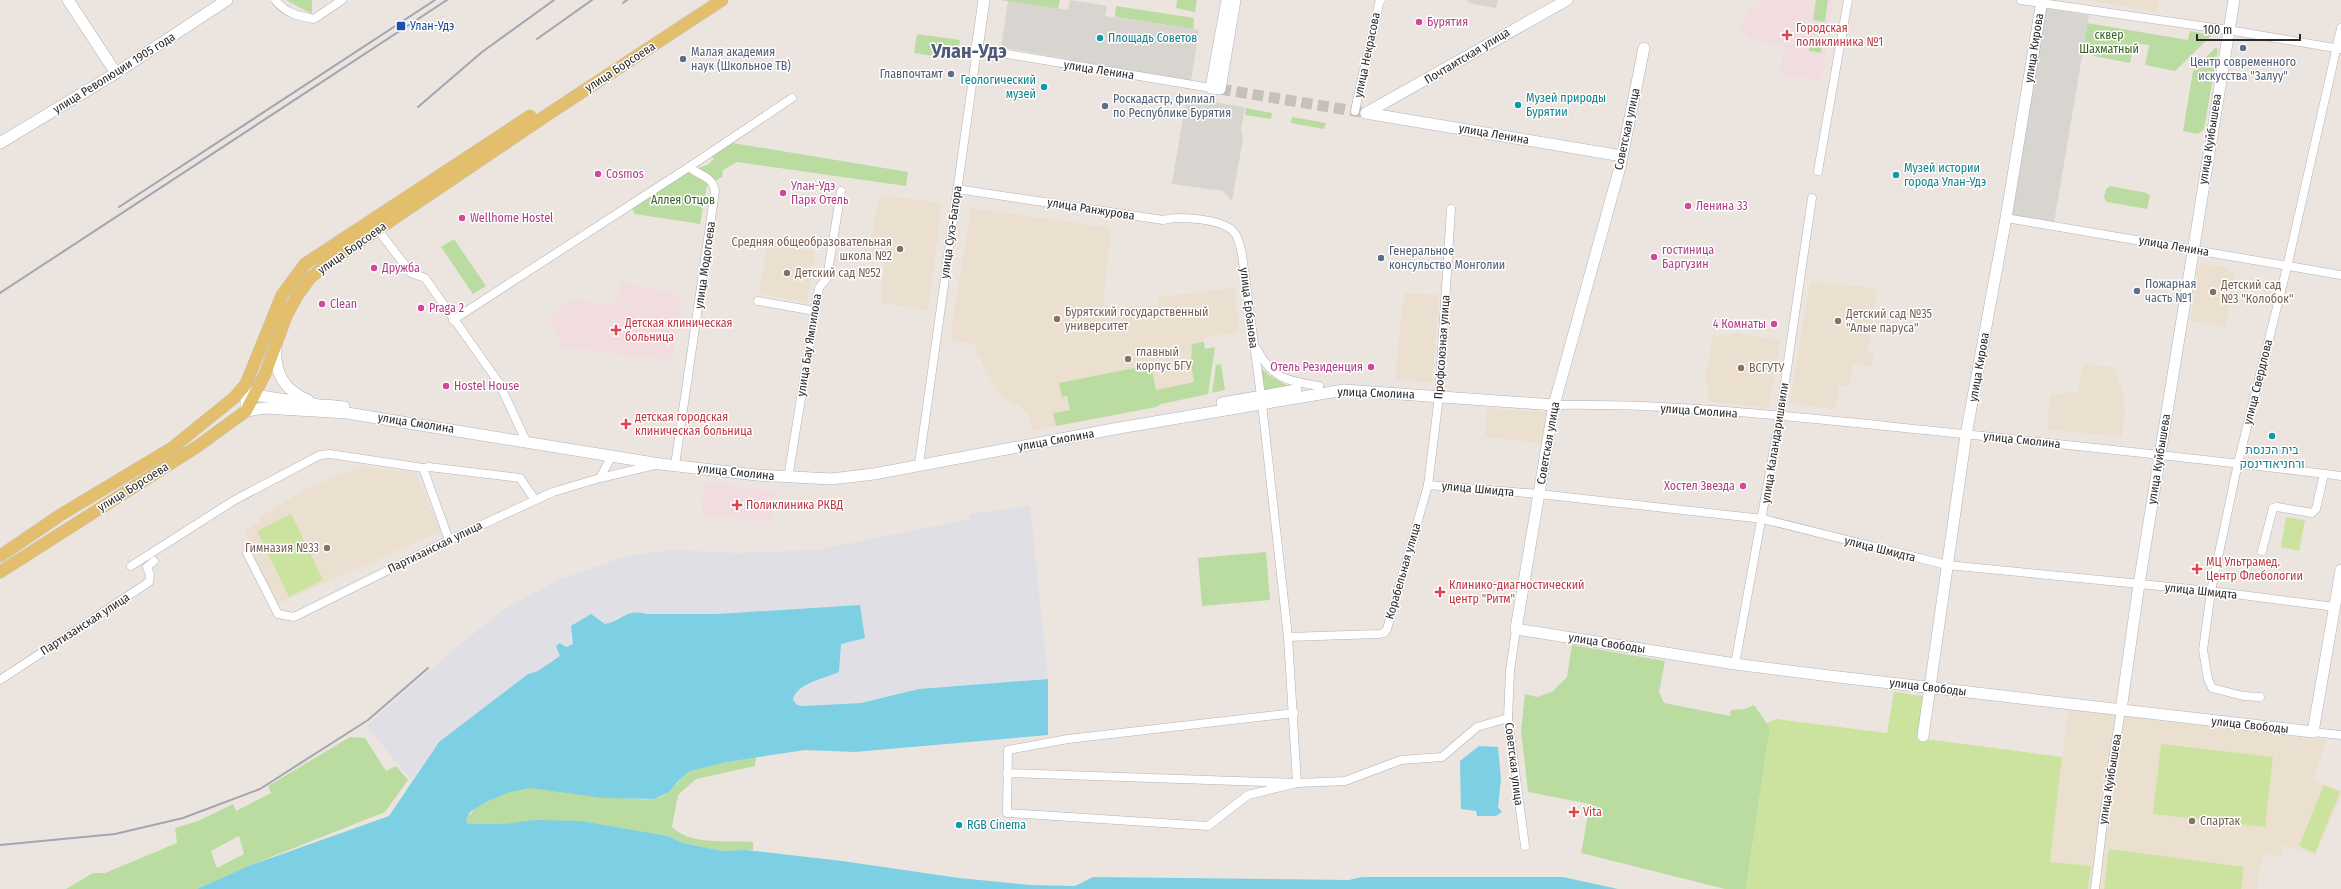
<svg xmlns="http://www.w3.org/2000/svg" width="2341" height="889" viewBox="0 0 2341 889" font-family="'Fira Sans Condensed',Heebo,sans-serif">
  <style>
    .industrial { fill: #e0dfe5 }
    .education { fill: #ebe0d0 }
    .medical { fill: #f1dde0 }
    .green { fill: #badca1; fill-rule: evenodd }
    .pitch { fill: #cbe39e }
    .plaza { fill: #d8d5d1 }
    .water { fill: #7dd0e3 }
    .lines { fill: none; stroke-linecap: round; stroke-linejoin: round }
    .secondary-tunnel { stroke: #c5c0bb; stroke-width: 11; stroke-dasharray: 11 5.5; stroke-linecap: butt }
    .street-casing { stroke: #afb2ba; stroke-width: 9 }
    .secondary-casing { stroke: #afb2ba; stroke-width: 12 }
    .primary-casing { stroke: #c4c4c4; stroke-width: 13 }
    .street { stroke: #fff; stroke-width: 8 }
    .secondary { stroke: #fff; stroke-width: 11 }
    .primary { stroke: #e3be6d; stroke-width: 12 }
    .rail { stroke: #a2a6b3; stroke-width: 2 }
    .hotel-dot { fill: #d1479c; stroke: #fff; stroke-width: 1.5 }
    .transit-dot { fill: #1a4fb4; stroke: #fff; stroke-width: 1.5 }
    .health-dot { fill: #e0444e; stroke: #fff; stroke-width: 1.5 }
    .culture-dot { fill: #0f9aa8; stroke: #fff; stroke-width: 1.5 }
    .service-dot { fill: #5c6f8a; stroke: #fff; stroke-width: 1.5 }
    .education-dot { fill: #8d6e63; stroke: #fff; stroke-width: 1.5 }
    .labels { text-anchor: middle; stroke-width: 3; stroke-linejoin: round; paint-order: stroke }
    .hotel-label { font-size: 12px; fill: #b23c85; stroke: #fff; text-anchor: start }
    .transit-label { font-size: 12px; fill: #164399; stroke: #fff; text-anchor: start }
    .health-label { font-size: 12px; fill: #be3a42; stroke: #fff; text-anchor: start }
    .park-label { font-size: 12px; fill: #346222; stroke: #fff }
    .culture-label { font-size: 12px; fill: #0d838f; stroke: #fff; text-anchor: start }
    .street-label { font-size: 12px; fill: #2b2b2b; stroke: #fff }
    .service-label { font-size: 12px; fill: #4e5e75; stroke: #fff; text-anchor: start }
    .education-label { font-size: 12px; fill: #785e54; stroke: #fff; text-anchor: start }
    .town-label { font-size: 20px; font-weight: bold; fill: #505a78; stroke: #fff }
  </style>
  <rect width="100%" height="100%" fill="#ece5df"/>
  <!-- industrial -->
  <polygon class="industrial" points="1030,506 1048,679 919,689 861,703 804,706 797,705 793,700 793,695 799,689 839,672 717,614 646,614 639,612 622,615 609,624 574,635 573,644 564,646 560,651 561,656 538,671 528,674 439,742 412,780 366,726 458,646 506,608 558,580 627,556 672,550 737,553 818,550 970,519 969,514"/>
  <!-- education -->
  <g class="education">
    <polygon points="2085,0 2159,0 2157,12"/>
    <polygon points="880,195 942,203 928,310 881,303 884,261 862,258 865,239 871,240"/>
    <polygon points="971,208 1111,228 1103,305 1121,307 1159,306 1159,297 1234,288 1239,332 1203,338 1205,349 1215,347 1208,394 1161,404 1156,407 1032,431 1029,416 1022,408 999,395 976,351 977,344 950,340"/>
    <polygon points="767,245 815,251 807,303 759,294"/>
    <polygon points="2199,263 2229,268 2228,272 2235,273 2226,326 2190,321"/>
    <polygon points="1810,282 1859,286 1877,290 1868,352 1874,355 1872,366 1853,364 1850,387 1838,386 1836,410 1790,403"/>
    <polygon points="1404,293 1439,295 1432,383 1395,379"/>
    <polygon points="1733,333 1780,340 1769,408 1707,401 1708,385 1705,379 1713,334 1727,337"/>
    <polygon points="2083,364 2113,367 2124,394 2125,412 2122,437 2047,429 2050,394 2079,392 2079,382"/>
    <polygon points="1487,408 1548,413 1542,443 1485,437"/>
    <polygon points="360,466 416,473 441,531 278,604 258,565 244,531 260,521 259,517 302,491"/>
    <polygon points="2072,707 2130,717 2327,740 2313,780 2341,791 2341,797 2315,856 2284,845 2281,857 2262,854 2257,889 2088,889 2091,866 2050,863 2068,710"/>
  </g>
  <!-- medical -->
  <g class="medical">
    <polygon points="1765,0 1833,0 1822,81 1780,75 1784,45 1752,41 1738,29 1751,8 1754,10"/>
    <polygon points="620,282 682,296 672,361 560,347 561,339 548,320 571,299 615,306"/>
    <polygon points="704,483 777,491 773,499 772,522 701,515"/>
  </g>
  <!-- green -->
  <g class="green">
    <polygon points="286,0 312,0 312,14"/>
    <polygon points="1000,0 1060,0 1058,9"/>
    <polygon points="1177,0 1197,0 1195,12 1176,8"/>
    <polygon points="1816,0 1828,0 1825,22 1813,20"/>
    <polygon points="1116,6 1194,18 1193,29 1115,17"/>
    <polygon points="2087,23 2188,40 2190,31 2212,35 2175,71 2145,65 2149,45 2134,43 2130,63 2093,56 2095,46 2084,44"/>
    <polygon points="917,34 960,40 957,60 914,53"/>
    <polygon points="1810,38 1823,40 1821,53 1809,51"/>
    <polygon points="2215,48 2218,49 2204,129 2198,134 2183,131 2193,71"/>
    <polygon points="1246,108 1272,113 1271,119 1245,115"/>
    <polygon points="1292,117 1326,123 1324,129 1291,123"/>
    <polygon points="727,142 908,172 906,186 737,162 723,170 722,177 707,186 700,224 635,214 630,204 689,171 707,165 714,159 711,156"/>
    <polygon points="2110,186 2147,193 2150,196 2147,209 2107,202 2104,198 2106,189"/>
    <polygon points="454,239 486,286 473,294 441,247"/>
    <polygon points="1204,342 1205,349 1215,347 1208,394 1161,404 1156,407 1056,426 1053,413 1070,410 1067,396 1062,397 1059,383 1155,364 1157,370 1152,371 1156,390 1194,382 1191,363 1192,344"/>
    <polygon points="1221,364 1225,390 1212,393 1216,365"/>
    <polygon points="1259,366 1270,376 1289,386 1266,391 1263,388"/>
    <polygon points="1266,552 1270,600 1202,606 1198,558"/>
    <polygon points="1572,645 1665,661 1659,692 1664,703 1730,716 1731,710 1745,709 1754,705 1770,728 1746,889 1725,889 1581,853 1590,804 1528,792 1521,731 1525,694 1537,697 1552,692 1567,677"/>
    <path d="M 350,737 L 365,738 L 386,771 L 396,766 L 408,780 L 385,812 L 251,865 L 197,889 L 66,889 L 93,873 L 105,873 L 177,843 L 175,828 L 198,821 L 233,804 L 236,811 L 271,793 L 268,786 ZM 239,836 L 244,854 L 217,868 L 211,851 Z"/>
    <path d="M 756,757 L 755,766 L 696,779 L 678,795 L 672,827 C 693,847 727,839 753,842 L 753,850 L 723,851 L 683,843 L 668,836 L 582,821 L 473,825 L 468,824 L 466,820 C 474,803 513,788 531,788 C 572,789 611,801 652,799 C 669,799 677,779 690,771 C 709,761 735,761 756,757 Z"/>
  </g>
  <!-- pitch -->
  <g class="pitch">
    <polygon points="291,514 323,580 289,597 257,531"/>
    <polygon points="2286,517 2305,520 2299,551 2281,547"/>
    <polygon points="1894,692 1923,696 1918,738 2062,757 2050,862 2091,866 2088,889 1746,889 1770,728 1767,723 1777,719 1887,733"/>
    <polygon points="2161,744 2273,757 2265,827 2153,814"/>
    <polygon points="2324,785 2340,792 2315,853 2299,846"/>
    <polygon points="2109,849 2244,867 2241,889 2104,889"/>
  </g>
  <!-- plaza -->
  <g class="plaza">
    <polygon points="1070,0 1107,6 1105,16 1199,30 1191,82 1001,47 1008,1 1068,10"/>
    <polygon points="1468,0 1498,0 1496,8 1468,3"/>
    <polygon points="2043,8 2089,15 2054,223 2009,215"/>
    <polygon points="1186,98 1245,107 1241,130 1243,139 1232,201 1223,191 1172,184"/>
  </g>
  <!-- water -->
  <g class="water">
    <path d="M 860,605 L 865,638 L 841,644 L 839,672 C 826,678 795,684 793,700 L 797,705 L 804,706 L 861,703 L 919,689 L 1048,679 L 1048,735 L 855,752 L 805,750 L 726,762 L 690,771 L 679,780 L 669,792 L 655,799 L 603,798 L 530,788 L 510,792 L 488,801 L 470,812 L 466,820 L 468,824 L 503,824 L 535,820 L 582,821 L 668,836 L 683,843 L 723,851 L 746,850 L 842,861 L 959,878 L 1031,885 L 1075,886 L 1093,877 L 1349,880 L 1362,877 L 1563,877 L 1618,889 L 197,889 L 251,865 L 389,816 L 439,742 L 528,674 L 538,671 L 560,656 L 556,646 L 560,643 L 566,647 L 573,644 L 571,626 L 591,614 L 605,624 C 621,622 625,608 646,614 L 717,614 Z"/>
    <polygon points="1479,746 1498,747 1501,779 1498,807 1502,812 1496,816 1477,816 1476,811 1461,809 1460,761"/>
  </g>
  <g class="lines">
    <!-- secondary-tunnel -->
    <polyline class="secondary-tunnel" points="1220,89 1366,113"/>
    <defs>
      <g id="street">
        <path d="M 275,0 C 286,13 297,16 314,19 L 342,0"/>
        <polyline points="2021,0 2228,30 2341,49"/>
        <path d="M 1355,111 C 1362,75 1372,40 1379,3 L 1381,0"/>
        <polyline points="1818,171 1848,0"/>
        <path d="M 957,189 L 1163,220 C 1179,216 1227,218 1236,235 C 1239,241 1241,249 1242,255 L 1261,396"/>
        <polyline points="2006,218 2341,275"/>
        <polyline points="375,226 411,273 425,278 499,383 526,441"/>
        <polyline points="758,301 815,311"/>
        <polyline points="453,320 689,167"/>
        <path d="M 1257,349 C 1272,379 1288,381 1319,386"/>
        <polyline points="1262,404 1288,637 1297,783"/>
        <path d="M 1554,405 C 1680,403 1808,418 1934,431 C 2070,445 2206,459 2341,476"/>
        <polyline points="919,464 977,49 1211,88"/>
        <path d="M 675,465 L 715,191 C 713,176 698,175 689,167 L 792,98"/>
        <polyline points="423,468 449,540"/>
        <polyline points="600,478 612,455"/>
        <polyline points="788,478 819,288 827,278 841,191"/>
        <polyline points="1428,485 1539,494 1763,519 1947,565 2211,591 2335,607"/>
        <polyline points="2262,551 2273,508 2277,507 2312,513 2316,509 2324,474"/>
        <polyline points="247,553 278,614 294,617 449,540 553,492 600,478 655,465"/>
        <polyline points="131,566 233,501 320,455 330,454 423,468 429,467 520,478 535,500"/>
        <polyline points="1516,629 1510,671 1508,718 1525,846"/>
        <polyline points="1288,637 1379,634 1384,633 1387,629 1428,485 1439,396 1451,209"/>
        <polyline points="1735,664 1780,416 1812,198"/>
        <polyline points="0,680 149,582 150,575 147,567 154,561"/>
        <polyline points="2260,697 2243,696 2212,688 2208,679 2203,650 2211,591 2238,463 2287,267 2341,28"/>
        <polyline points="1294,713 1068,739 1008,750 1007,813 1208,826 1248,795 1297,783"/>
        <polyline points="2313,732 2341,735"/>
        <polyline points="1007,773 1297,783 1345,781 1401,760 1442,757 1477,727 1508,718"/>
        <polyline points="2095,889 2103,822 2121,710"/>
      </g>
      <g id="secondary">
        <polyline points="68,0 116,73"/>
        <polyline points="1227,0 1211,88 1220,89 1235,0"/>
        <polyline points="1644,48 1620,167 1554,405 1516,629 1735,664 1830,676 2313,732 2341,570"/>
        <polyline points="977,49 984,0"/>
        <polyline points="1366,113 1622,156"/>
        <polyline points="1366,113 1567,0"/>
        <polyline points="0,143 116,73 227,0"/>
        <path d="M 276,348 C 274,373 285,391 308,400"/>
        <polyline points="246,384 246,411 265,408 347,413 660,464 757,475 831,479 874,474 1119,428 1344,390 1554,405"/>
        <polyline points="247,398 254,395 332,407"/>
        <polyline points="1222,403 1296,390"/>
        <polyline points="325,405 344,407"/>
        <polyline points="2121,710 2139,584 2234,0"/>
        <polyline points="1923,736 1966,435 2006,218 2042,0"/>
      </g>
      <g id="primary">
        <polyline points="0,556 62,514 172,448 235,397 246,384 282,295 305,264 530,116"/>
        <polyline points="0,572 198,446 246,411 265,374 287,314 297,296 310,278 331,261 550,113 722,0"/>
      </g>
    </defs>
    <!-- street casing -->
    <use href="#street" class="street-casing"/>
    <!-- secondary casing -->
    <use href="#secondary" class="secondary-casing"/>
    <!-- primary casing -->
    <use href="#primary" class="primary-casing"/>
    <!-- street -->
    <use href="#street" class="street"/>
    <!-- secondary -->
    <use href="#secondary" class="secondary"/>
    <!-- primary -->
    <use href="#primary" class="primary"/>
    <!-- rail -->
    <g class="rail">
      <polyline points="623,3 627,0"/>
      <polyline points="537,39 592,0"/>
      <polyline points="418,107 482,52 554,0"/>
      <polyline points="119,207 435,0"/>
      <polyline points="0,293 447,0"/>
      <polyline points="0,845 115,834 183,818 260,789 368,720 428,668"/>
    </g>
  </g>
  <!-- markers -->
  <g class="hotel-dot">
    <circle cx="1419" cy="22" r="4"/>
    <circle cx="598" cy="174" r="4"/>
    <circle cx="783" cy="193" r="4"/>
    <circle cx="1688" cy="206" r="4"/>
    <circle cx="462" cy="218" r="4"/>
    <circle cx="1654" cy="257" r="4"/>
    <circle cx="374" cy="268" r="4"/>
    <circle cx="322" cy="304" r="4"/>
    <circle cx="421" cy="308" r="4"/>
    <circle cx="1774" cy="324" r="4"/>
    <circle cx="1371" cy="367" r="4"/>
    <circle cx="446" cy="386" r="4"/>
    <circle cx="1743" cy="486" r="4"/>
  </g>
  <rect class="transit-dot" x="396" y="21" width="10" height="10" rx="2"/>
  <g class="health-dot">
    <path d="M1785 29h4v4h4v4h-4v4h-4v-4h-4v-4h4z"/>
    <path d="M614 324h4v4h4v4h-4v4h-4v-4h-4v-4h4z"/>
    <path d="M624 418h4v4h4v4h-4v4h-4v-4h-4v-4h4z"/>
    <path d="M735 499h4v4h4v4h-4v4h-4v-4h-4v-4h4z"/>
    <path d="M2195 563h4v4h4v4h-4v4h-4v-4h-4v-4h4z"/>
    <path d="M1438 586h4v4h4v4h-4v4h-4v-4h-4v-4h4z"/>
    <path d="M1572 806h4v4h4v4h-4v4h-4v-4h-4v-4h4z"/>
  </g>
  <g class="culture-dot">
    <circle cx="1100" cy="38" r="4"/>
    <circle cx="1044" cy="87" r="4"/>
    <circle cx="1518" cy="105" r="4"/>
    <circle cx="1896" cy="175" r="4"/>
    <circle cx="2272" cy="436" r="4"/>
    <circle cx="959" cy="825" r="4"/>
  </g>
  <g class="service-dot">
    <circle cx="2243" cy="48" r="4"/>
    <circle cx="683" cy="59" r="4"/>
    <circle cx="951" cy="74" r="4"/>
    <circle cx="1105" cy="106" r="4"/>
    <circle cx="1381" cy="258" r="4"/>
    <circle cx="2137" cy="291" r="4"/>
  </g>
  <g class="education-dot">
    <circle cx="900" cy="249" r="4"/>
    <circle cx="787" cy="273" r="4"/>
    <circle cx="2213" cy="292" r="4"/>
    <circle cx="1057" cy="319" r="4"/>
    <circle cx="1838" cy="321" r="4"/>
    <circle cx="1128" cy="359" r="4"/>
    <circle cx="1741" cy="368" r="4"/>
    <circle cx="327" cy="548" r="4"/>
    <circle cx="2192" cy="821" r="4"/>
  </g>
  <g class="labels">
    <!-- hotel labels -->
    <g class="hotel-label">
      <text x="1427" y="26">Бурятия</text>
      <text x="606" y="178">Cosmos</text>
      <text x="791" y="190">Улан-Удэ<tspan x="791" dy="14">Парк Отель</tspan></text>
      <text x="1696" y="210">Ленина 33</text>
      <text x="470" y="222">Wellhome Hostel</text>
      <text x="1662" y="254">гостиница<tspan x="1662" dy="14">Баргузин</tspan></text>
      <text x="382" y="272">Дружба</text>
      <text x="330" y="308">Clean</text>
      <text x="429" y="312">Praga 2</text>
      <text x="1766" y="328" text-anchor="end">4 Комнаты</text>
      <text x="1363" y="371" text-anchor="end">Отель Резиденция</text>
      <text x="454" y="390">Hostel House</text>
      <text x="1735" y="490" text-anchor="end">Хостел Звезда</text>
    </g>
    <!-- transit labels -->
    <g class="transit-label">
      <text x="410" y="30">Улан-Удэ</text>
    </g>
    <!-- health labels -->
    <g class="health-label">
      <text x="1796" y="32">Городская<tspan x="1796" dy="14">поликлиника №1</tspan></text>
      <text x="625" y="327">Детская клиническая<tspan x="625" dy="14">больница</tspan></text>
      <text x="635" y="421">детская городская<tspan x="635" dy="14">клиническая больница</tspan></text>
      <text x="746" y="509">Поликлиника РКВД</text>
      <text x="2206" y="566">МЦ Ультрамед.<tspan x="2206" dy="14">Центр Флебологии</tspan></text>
      <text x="1449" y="589">Клинико-диагностический<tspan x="1449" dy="14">центр "Ритм"</tspan></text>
      <text x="1583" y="816">Vita</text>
    </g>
    <!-- park labels -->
    <g class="park-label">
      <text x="2109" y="39">сквер<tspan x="2109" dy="14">Шахматный</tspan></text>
      <text x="683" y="204">Аллея Отцов</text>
    </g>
    <!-- culture labels -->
    <g class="culture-label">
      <text x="1108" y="42">Площадь Советов</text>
      <text x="1036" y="84" text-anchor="end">Геологический<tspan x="1036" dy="14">музей</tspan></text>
      <text x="1526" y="102">Музей природы<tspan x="1526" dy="14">Бурятии</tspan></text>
      <text x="1904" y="172">Музей истории<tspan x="1904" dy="14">города Улан-Удэ</tspan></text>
      <text x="2272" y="454" text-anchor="middle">בית הכנסת<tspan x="2272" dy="14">ורחניאודינסק</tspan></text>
      <text x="967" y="829">RGB Cinema</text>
    </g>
    <!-- street labels -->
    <g class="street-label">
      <text transform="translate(2034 48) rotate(-81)" y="4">улица Кирова</text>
      <text transform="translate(1367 55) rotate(-78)" y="4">улица Некрасова</text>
      <text transform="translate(1467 56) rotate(-31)" y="4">Почтамтская улица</text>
      <text transform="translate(620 67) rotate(-33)" y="4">улица Борсоева</text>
      <text transform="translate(1099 70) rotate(9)" y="4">улица Ленина</text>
      <text transform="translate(114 73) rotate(-32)" y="4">улица Революции 1905 года</text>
      <text transform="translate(1627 129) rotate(-78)" y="4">Советская улица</text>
      <text transform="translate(1494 134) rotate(10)" y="4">улица Ленина</text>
      <text transform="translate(2210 139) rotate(-81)" y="4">улица Куйбышева</text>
      <text transform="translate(1091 209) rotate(9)" y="4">улица Ранжурова</text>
      <text transform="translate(951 232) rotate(-82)" y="4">улица Сухэ-Батора</text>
      <text transform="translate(2174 246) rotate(10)" y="4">улица Ленина</text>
      <text transform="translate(352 248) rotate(-35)" y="4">улица Борсоева</text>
      <text transform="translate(705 265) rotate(-82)" y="4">улица Модогоева</text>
      <text transform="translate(1249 308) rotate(83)" y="4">улица Ербанова</text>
      <text transform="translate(809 345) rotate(-81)" y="4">улица Бау Ямпилова</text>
      <text transform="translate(1442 347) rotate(-86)" y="4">Профсоюзная улица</text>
      <text transform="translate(1979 367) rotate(-80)" y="4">улица Кирова</text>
      <text transform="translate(2258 382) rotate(-76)" y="4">улица Свердлова</text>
      <text transform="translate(1376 393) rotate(2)" y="4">улица Смолина</text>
      <text transform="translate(1699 411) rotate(4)" y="4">улица Смолина</text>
      <text transform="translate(416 423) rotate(9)" y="4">улица Смолина</text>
      <text transform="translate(1056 440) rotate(-10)" y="4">улица Смолина</text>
      <text transform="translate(2022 440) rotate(6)" y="4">улица Смолина</text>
      <text transform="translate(1548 443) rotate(-80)" y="4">Советская улица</text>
      <text transform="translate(1775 443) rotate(-81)" y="4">улица Каландаришвили</text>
      <text transform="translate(2159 459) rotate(-81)" y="4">улица Куйбышева</text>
      <text transform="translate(736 472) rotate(6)" y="4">улица Смолина</text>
      <text transform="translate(133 487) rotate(-32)" y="4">улица Борсоева</text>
      <text transform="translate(1478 489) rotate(5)" y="4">улица Шмидта</text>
      <text transform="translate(435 547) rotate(-26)" y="4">Партизанская улица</text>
      <text transform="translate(1880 549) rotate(14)" y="4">улица Шмидта</text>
      <text transform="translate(1403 571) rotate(-74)" y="4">Корабельная улица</text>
      <text transform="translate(2201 591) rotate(6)" y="4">улица Шмидта</text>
      <text transform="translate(85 624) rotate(-33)" y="4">Партизанская улица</text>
      <text transform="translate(1607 643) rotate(9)" y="4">улица Свободы</text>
      <text transform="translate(1928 687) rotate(7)" y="4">улица Свободы</text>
      <text transform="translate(2250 725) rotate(6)" y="4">улица Свободы</text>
      <text transform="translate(1514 764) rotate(83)" y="4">Советская улица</text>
      <text transform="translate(2110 779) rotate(-81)" y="4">улица Куйбышева</text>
    </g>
    <!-- service labels -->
    <g class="service-label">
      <text x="691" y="56">Малая академия<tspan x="691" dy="14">наук (Школьное ТВ)</tspan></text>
      <text x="2243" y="66" text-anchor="middle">Центр современного<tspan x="2243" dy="14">искусства "Залуу"</tspan></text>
      <text x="943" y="78" text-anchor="end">Главпочтамт</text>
      <text x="1113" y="103">Роскадастр, филиал<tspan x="1113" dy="14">по Республике Бурятия</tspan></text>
      <text x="1389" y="255">Генеральное<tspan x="1389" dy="14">консульство Монголии</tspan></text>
      <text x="2145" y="288">Пожарная<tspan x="2145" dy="14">часть №1</tspan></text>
    </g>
    <!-- education labels -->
    <g class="education-label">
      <text x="892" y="246" text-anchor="end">Средняя общеобразовательная<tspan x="892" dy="14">школа №2</tspan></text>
      <text x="795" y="277">Детский сад №52</text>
      <text x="2221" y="289">Детский сад<tspan x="2221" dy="14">№3 "Колобок"</tspan></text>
      <text x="1065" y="316">Бурятский государственный<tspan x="1065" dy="14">университет</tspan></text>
      <text x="1846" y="318">Детский сад №35<tspan x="1846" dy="14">"Алые паруса"</tspan></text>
      <text x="1136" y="356">главный<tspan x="1136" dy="14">корпус БГУ</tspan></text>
      <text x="1749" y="372">ВСГУТУ</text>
      <text x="319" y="552" text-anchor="end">Гимназия №33</text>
      <text x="2200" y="825">Спартак</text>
    </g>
    <!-- town labels -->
    <g class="town-label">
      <text x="969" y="58">Улан-Удэ</text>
    </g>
  </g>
  <!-- scale -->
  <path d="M2197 34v6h103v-6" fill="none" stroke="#2b2b2b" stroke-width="2"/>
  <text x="2203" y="34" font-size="12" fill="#2b2b2b" stroke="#ffffff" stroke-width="3" paint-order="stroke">100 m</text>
</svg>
